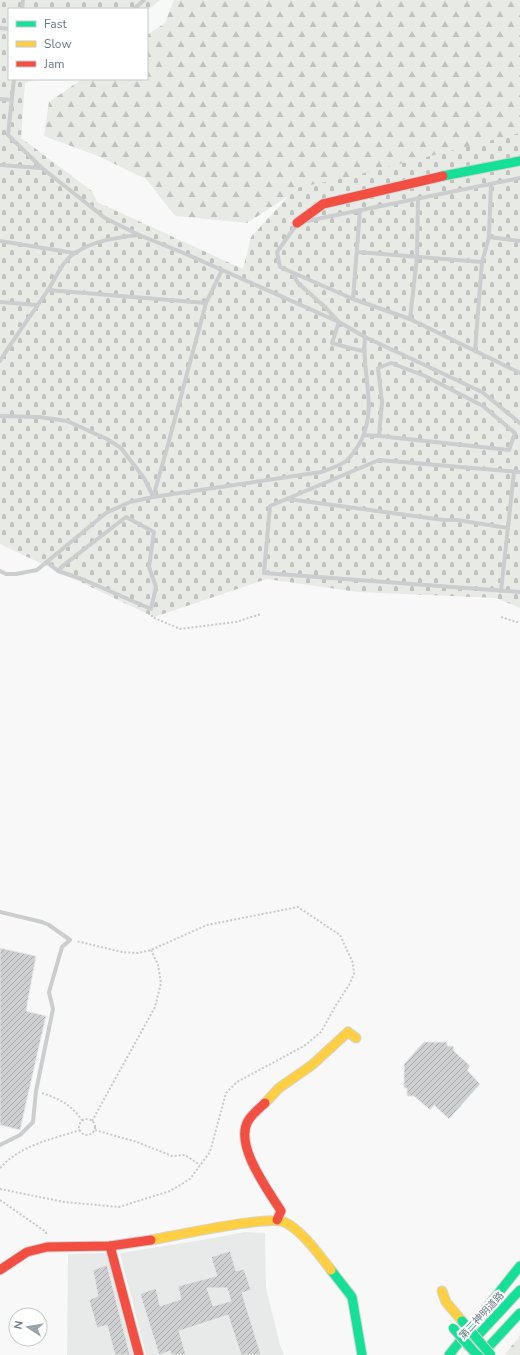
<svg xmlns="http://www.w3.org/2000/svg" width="520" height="1355" viewBox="0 0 520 1355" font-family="'Nunito Sans','Noto Sans JP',sans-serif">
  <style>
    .built { fill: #e8eaea }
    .forest { fill: url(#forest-firs) }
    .cemetery { fill: url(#cemetery-stones) }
    .building { fill: url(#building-hatch); stroke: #e8e8e8; fill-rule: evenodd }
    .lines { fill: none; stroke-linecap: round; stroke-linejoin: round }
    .fast-casing { stroke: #d4d5d6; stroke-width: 11 }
    .slow-casing { stroke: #d4d5d6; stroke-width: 11 }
    .jam-casing { stroke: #d4d5d6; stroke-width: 11 }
    .path { stroke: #c8c9ca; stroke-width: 2; stroke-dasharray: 2 2; stroke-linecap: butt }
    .lane { stroke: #cbcdce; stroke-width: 4 }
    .fast { stroke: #16e098; stroke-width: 9 }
    .slow { stroke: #ffcf43; stroke-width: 9 }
    .jam { stroke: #f24e42; stroke-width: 9 }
    .fast-bridge-casing { stroke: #d4d5d5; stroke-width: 11; stroke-linecap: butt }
    .fast-bridge { stroke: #16e098; stroke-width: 9 }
    .labels { text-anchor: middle; stroke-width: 4; stroke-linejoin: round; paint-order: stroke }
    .street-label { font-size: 10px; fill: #667881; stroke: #fff }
  </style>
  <defs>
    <pattern id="forest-firs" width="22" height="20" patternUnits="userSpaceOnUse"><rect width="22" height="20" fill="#e8eae6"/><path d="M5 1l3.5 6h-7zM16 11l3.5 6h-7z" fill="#c0c2c0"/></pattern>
    <pattern id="cemetery-stones" width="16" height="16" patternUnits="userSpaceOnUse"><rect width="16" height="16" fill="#e8eae6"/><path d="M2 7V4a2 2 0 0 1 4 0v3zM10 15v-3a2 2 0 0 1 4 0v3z" fill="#c0c2c0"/></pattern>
    <pattern id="building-hatch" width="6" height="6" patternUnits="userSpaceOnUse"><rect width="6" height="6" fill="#cdcfd0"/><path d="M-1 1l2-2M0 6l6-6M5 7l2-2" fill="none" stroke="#aaadae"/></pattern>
  </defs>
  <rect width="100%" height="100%" fill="#f8f8f8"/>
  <!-- built -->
  <g class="built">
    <polygon points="245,1232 265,1233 266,1288 280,1345 284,1355 146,1355 120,1253 208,1239"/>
    <polygon points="107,1253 133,1355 67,1355 68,1254"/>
  </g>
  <!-- forest -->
  <g class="forest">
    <polygon points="174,0 520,0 520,150 296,191 247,223 175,216 146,179 98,156 44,136 49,102 82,79 147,79 147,35 165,23"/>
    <polygon points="520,1336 520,1355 504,1355"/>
  </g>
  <!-- cemetery -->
  <polygon class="cemetery" points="0,0 160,0 147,11 147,9 9,9 9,79 38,79 25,83 21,138 92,191 97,202 243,269 251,237 296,188 349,177 520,133 520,608 496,598 358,592 267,579 154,617 0,544"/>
  <!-- building -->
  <g class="building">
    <polygon points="0,948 36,956 26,1011 46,1016 20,1130 0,1125"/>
    <polygon points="424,1042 447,1042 447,1046 453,1046 454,1051 470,1066 467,1070 480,1084 449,1119 434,1105 430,1110 414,1096 407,1096 407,1088 404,1088 404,1064"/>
    <path d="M 230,1251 L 236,1271 L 244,1269 L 251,1290 L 242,1293 L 261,1355 L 241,1355 L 228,1315 L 179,1331 L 186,1355 L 172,1355 L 170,1351 L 159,1355 L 140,1294 L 156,1288 L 160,1306 L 181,1299 L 178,1286 L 217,1276 L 211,1257 ZM 207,1288 L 227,1288 L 231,1301 L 213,1306 Z"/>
    <polygon points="107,1265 130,1355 115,1355 107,1325 97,1328 89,1300 98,1296 93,1270"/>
  </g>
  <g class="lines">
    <defs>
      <g id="fast">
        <polyline points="443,176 520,161"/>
        <polyline points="331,1270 352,1297 362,1355"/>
        <polyline points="468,1346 520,1290"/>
        <polyline points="449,1355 520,1266"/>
        <polyline points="481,1355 520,1313"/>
      </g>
      <g id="slow">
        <polyline points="265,1103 279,1088 312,1065 348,1032 356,1038"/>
        <path d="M 151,1240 C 174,1236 269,1215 284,1222 C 301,1229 320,1256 331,1270"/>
        <polyline points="442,1291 446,1302 462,1321"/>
      </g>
      <g id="jam">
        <polyline points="297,223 323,204 443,176"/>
        <path d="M 265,1103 C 260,1108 252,1114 248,1121 C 234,1145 268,1190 281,1211 L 277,1220"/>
        <polyline points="110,1246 139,1355"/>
        <polyline points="0,1270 27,1252 47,1247 110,1246 151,1240"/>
      </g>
    </defs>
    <!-- fast casing -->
    <use href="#fast" class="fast-casing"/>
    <!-- slow casing -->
    <use href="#slow" class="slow-casing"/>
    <!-- jam casing -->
    <use href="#jam" class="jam-casing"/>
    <!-- path -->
    <g class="path">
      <polyline points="152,615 152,617 180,629 236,622 261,614"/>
      <polyline points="501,617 520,623"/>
      <path d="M 42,1093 C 62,1100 70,1104 83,1121"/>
      <circle cx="87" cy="1127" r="8"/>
      <polyline points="92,1121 155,1007 161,983 158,965 151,950"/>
      <polyline points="95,1130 137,1142 172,1156 185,1155 200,1165"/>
      <path d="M 0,1168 C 20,1145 53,1139 80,1130"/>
      <polyline points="0,1189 64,1202 119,1207 170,1191 190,1179 210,1152 226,1093 237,1082 304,1046 321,1032 336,1005 349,985 354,974 353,963 340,935 298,907 207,925 151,950 138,953 122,952 76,941"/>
      <polyline points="0,1200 46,1232 46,1236"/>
    </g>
    <!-- lane -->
    <g class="lane">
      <polyline points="22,9 23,0"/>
      <polyline points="134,9 144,0"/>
      <polyline points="0,28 9,29"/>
      <polyline points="14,79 8,135 42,168 105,218 139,235 186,254 339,322 365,337 482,392 520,423"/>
      <polyline points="0,99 12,100"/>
      <polyline points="0,165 41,168"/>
      <polyline points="307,221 520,178"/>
      <polyline points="297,224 277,252 280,267 353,299 410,319 520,373"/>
      <polyline points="489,237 520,241"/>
      <polyline points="0,241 74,253"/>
      <polyline points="357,252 482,262"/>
      <polyline points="293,274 298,283 325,307 339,322 332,343 350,348 363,351"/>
      <polyline points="48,290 206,303"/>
      <polyline points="353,299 360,210"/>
      <polyline points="0,302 37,305"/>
      <polyline points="410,319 417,257 418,198"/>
      <polyline points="475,351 482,262 489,237 491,184"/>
      <path d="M 0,361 C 15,337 32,314 48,290 C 56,278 62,261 75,253 C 95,240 115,238 139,235"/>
      <polyline points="0,416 39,417 67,421 107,439 121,448 144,478 153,496"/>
      <polyline points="364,435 379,436 509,450 515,433 483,406 425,376 391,363 378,368 382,402 379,436"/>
      <polyline points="520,472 379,460 270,506 264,573 520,592"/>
      <polyline points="153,497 166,452 206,303 222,270"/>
      <polyline points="288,499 444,520 457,520 508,528"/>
      <polyline points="47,562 58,571 82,579 151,609 156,587 149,567 154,532 126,517 65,564 58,571"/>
      <path d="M 0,571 L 6,574 L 16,574 L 37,570 L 106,513 L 130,502 L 153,497 L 321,472 C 329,469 340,466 346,461 C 353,455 357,448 361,441 C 378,406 361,372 365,337"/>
      <polyline points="501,591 514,472"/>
      <polyline points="0,912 42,922 49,925 70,940 62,947 49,992 53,1009 36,1091 33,1122 20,1135 0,1145"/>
    </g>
    <!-- fast -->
    <use href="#fast" class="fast"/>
    <!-- slow -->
    <use href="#slow" class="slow"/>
    <!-- jam -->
    <use href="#jam" class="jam"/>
    <defs>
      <g id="fast-bridge">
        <polyline points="462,1321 491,1355"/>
        <polyline points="453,1328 477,1355"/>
      </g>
    </defs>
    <!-- fast-bridge casing -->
    <use href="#fast-bridge" class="fast-bridge-casing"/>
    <!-- fast-bridge -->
    <use href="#fast-bridge" class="fast-bridge"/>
  </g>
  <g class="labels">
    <!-- street labels -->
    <g class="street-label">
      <text transform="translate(481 1315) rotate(-47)" y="4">第二神明道路</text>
    </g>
  </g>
  <!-- legend -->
  <rect x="8" y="8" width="140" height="72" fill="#ffffff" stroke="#c2c9cd"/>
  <rect x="16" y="21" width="20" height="6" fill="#16e098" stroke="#c2c9cd"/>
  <text x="44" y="28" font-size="12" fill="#667881">Fast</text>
  <rect x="16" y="41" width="20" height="6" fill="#ffcf43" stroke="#c2c9cd"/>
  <text x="44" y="48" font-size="12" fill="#667881">Slow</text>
  <rect x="16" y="61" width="20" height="6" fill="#f24e42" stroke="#c2c9cd"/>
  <text x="44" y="68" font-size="12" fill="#667881">Jam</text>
  <!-- north arrow -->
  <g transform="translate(28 1327) rotate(282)"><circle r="19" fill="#ffffff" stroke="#c2c9cd"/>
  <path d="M0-3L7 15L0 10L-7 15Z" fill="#99a5ab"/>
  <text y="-6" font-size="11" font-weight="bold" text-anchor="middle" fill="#667881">N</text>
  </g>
</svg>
